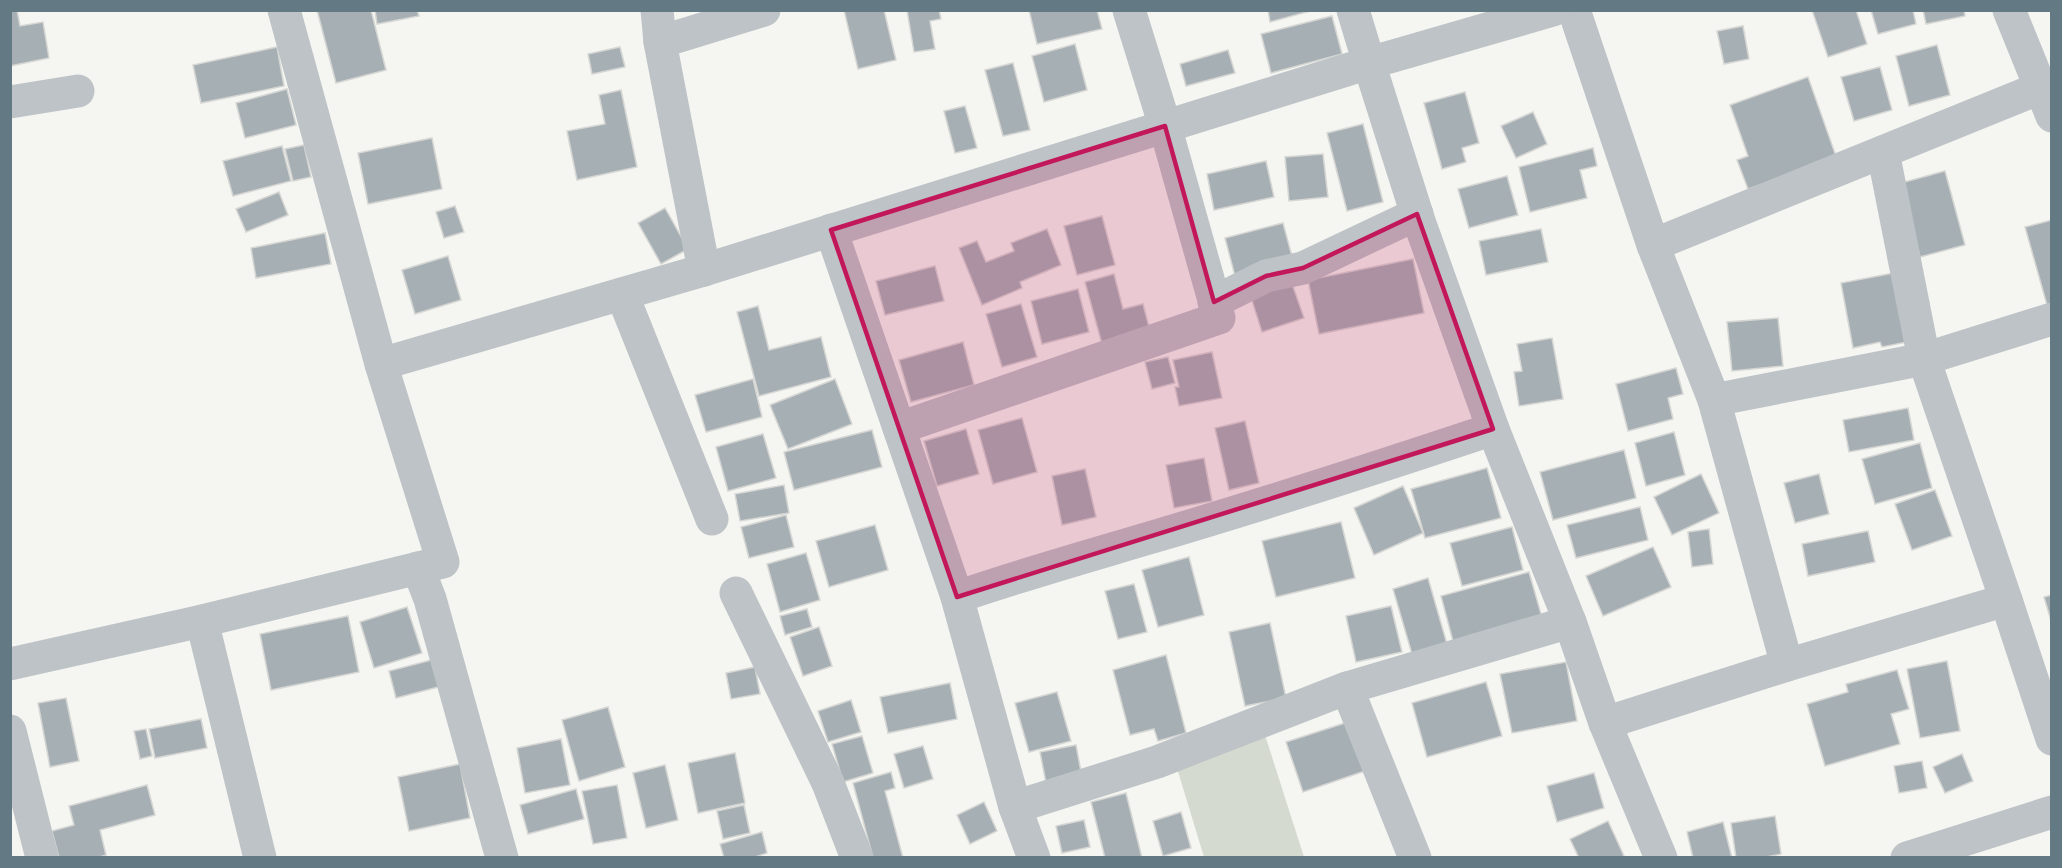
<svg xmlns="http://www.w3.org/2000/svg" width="2062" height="868" viewBox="0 0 2062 868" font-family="'Noto Sans',sans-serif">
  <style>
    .green { fill: #d5dad0 }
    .building { fill: #a6b0b4; stroke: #d6d6d4; stroke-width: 1.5 }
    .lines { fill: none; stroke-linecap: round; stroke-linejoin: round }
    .minor { stroke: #bdc3c6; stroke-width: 33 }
    .marked { fill: #c2185b; fill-opacity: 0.2; stroke: #c2185b; stroke-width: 4.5; stroke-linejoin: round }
  </style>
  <rect width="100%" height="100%" fill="#f5f5f1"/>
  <!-- green -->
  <polygon class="green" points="1264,732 1304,857 1204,857 1176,765"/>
  <!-- building -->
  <g class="building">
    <polygon points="10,10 17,10 20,26 43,22 49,58 10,66"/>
    <polygon points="317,10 371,10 386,70 336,83"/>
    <polygon points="375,10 417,10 419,16 377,24"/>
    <polygon points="844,10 884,10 896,60 858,69"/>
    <polygon points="907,10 939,10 941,19 930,21 935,49 914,52"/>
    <polygon points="1029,10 1097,10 1102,29 1037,44"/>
    <polygon points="1268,10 1314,10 1270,22"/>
    <polygon points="1812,10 1856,10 1867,44 1828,57"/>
    <polygon points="1871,10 1913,10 1916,24 1878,34"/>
    <polygon points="1923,10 1964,10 1965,16 1926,24"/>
    <polygon points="1332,16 1342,54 1271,73 1261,34"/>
    <polygon points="1743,26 1749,59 1724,64 1717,31"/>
    <polygon points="1075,44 1087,90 1044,102 1032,56"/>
    <polygon points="1937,45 1950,95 1909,106 1896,56"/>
    <polygon points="277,47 284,86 201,103 193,65"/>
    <polygon points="620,47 625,67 592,74 588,54"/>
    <polygon points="1228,50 1235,73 1186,86 1180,64"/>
    <polygon points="1013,63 1030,130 1003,136 985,70"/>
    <polygon points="1880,67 1892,110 1854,121 1841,77"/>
    <polygon points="1808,77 1837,159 1748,189 1737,160 1748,156 1730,105"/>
    <polygon points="287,89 296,125 245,138 236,103"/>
    <polygon points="621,90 637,167 577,180 567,131 605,124 599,95"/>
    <polygon points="1465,92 1479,143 1462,148 1466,162 1442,169 1424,103"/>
    <polygon points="965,106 977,148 955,153 944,111"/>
    <polygon points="1533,112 1547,144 1516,158 1501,126"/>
    <polygon points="1363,124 1383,202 1347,211 1327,133"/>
    <polygon points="432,138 442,189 368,204 358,153"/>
    <polygon points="304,145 311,177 293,181 285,149"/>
    <polygon points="282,146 291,181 233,196 223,161"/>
    <polygon points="1593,148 1597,166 1580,170 1587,198 1530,212 1519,167"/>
    <polygon points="1323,154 1328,197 1289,201 1285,157"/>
    <polygon points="1266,161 1274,197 1214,210 1207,174"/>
    <polygon points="1945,171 1965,245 1920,257 1901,183"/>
    <polygon points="1507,176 1518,215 1469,228 1458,189"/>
    <polygon points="279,192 288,215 246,232 236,209"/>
    <polygon points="455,206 464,232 444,238 436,212"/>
    <polygon points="665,208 688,249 661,264 638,223"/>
    <polygon points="1102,216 1115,265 1077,275 1064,226"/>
    <polygon points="2052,220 2052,304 2047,305 2025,227"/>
    <polygon points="1283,223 1293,260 1235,276 1225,238"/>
    <polygon points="1047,229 1061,265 1020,282 1022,288 982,305 959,248 977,241 986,262 1014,251 1011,243"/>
    <polygon points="1541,229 1548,262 1486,275 1479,241"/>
    <polygon points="325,233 331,264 256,278 251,248"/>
    <polygon points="448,256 461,300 415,314 402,270"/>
    <polygon points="1413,259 1424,313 1319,334 1308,280"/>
    <polygon points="935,266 944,301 885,315 876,281"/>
    <polygon points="1894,273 1907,342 1882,347 1880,342 1853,348 1841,283"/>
    <polygon points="1114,274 1123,309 1143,304 1150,331 1102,344 1085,282"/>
    <polygon points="1290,278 1304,318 1262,332 1249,291"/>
    <polygon points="1078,289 1089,332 1042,344 1031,301"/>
    <polygon points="1021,304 1037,357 1002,367 986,314"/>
    <polygon points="758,306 769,350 821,337 831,377 759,396 737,312"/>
    <polygon points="1778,318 1783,366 1732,371 1727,322"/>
    <polygon points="1552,338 1563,399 1519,406 1514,372 1522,371 1517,344"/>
    <polygon points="963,342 974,385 911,402 899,360"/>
    <polygon points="1212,352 1222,398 1179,406 1175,387 1179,387 1173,360"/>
    <polygon points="1168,357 1175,383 1152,389 1145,362"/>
    <polygon points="1676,368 1683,394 1668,398 1673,419 1628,431 1616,384"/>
    <polygon points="753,379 762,417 706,432 695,395"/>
    <polygon points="835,379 852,424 788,449 770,405"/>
    <polygon points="1908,408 1914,440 1849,452 1843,420"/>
    <polygon points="1022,418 1037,472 993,484 978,430"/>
    <polygon points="1245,421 1259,483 1229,490 1215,428"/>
    <polygon points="966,429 979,474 937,486 924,441"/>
    <polygon points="872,430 882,467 794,490 784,452"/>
    <polygon points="1674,432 1685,475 1646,486 1635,443"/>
    <polygon points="763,434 776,478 728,491 716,447"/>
    <polygon points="1920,443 1932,488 1875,504 1862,459"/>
    <polygon points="1624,450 1636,498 1553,520 1540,472"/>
    <polygon points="1204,458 1212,501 1174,508 1166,465"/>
    <polygon points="1487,468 1501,518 1425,538 1411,489"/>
    <polygon points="1085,469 1096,517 1062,525 1052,476"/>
    <polygon points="1701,474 1719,513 1672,535 1654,497"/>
    <polygon points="1819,474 1829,514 1795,523 1784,483"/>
    <polygon points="784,485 789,513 740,521 735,494"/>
    <polygon points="1403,486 1423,533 1374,555 1354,508"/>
    <polygon points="1935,490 1952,536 1912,550 1895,504"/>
    <polygon points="1640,507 1648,540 1576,558 1567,525"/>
    <polygon points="786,515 794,547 749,558 741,527"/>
    <polygon points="1341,522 1355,578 1276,597 1262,541"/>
    <polygon points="875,525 888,570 829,587 816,541"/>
    <polygon points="1512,527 1523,570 1462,586 1450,543"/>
    <polygon points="1709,529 1713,564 1692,567 1688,532"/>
    <polygon points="1868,531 1875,562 1808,576 1802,544"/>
    <polygon points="1653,547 1671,587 1603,616 1586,576"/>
    <polygon points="806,553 820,600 780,612 767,564"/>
    <polygon points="1189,557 1204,615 1158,627 1142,570"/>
    <polygon points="1529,572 1543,621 1454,645 1441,596"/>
    <polygon points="1428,578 1447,644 1412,654 1393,589"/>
    <polygon points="1134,584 1147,632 1118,639 1105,591"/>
    <polygon points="2052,595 2052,624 2044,597"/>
    <polygon points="1391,606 1402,652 1356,662 1346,616"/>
    <polygon points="407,607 422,653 374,668 360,622"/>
    <polygon points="807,609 812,627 785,635 780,616"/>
    <polygon points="348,616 359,672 271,690 260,634"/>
    <polygon points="1270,623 1286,698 1245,706 1229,632"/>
    <polygon points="819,627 832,666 803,676 790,637"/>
    <polygon points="1166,655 1186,733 1158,741 1154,729 1130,735 1113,670"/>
    <polygon points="443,657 450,684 396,698 389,671"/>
    <polygon points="1947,661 1960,731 1920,738 1907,669"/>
    <polygon points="1566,662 1577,721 1512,733 1500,674"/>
    <polygon points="755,667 760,694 731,699 726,673"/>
    <polygon points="1897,670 1909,709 1891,714 1900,744 1825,766 1807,704 1848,692 1846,684"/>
    <polygon points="1486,682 1502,736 1427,757 1412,703"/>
    <polygon points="950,683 957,719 888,733 880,697"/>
    <polygon points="1057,692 1071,741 1029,752 1015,703"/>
    <polygon points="66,698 79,761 50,767 38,703"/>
    <polygon points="851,700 861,732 828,742 818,711"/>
    <polygon points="608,707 625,767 579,781 562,720"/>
    <polygon points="201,719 207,748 155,758 149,729"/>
    <polygon points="1348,722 1365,771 1303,792 1286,742"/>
    <polygon points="146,729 152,756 140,759 134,731"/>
    <polygon points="862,736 873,773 843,782 832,744"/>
    <polygon points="561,739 570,785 525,793 517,748"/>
    <polygon points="1076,745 1082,777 1046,783 1040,752"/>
    <polygon points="923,746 933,779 904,788 894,754"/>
    <polygon points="735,753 745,803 698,813 688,763"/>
    <polygon points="1962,754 1973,781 1945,793 1933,767"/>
    <polygon points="1922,761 1927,788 1899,793 1894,766"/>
    <polygon points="460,764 470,818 409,831 398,777"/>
    <polygon points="665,765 678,820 646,828 633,773"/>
    <polygon points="891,772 895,788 885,791 903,858 873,858 853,783"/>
    <polygon points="1594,773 1604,808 1557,822 1547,786"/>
    <polygon points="147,785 155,815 100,830 106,855 96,858 59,858 52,831 74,825 69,806"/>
    <polygon points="617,785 627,838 593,844 582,791"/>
    <polygon points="576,789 584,819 528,834 520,805"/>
    <polygon points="1126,793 1142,858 1105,858 1091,802"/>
    <polygon points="984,802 997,831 970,844 957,815"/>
    <polygon points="744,805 750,833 723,839 717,811"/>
    <polygon points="1181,812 1191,848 1163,856 1153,821"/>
    <polygon points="1775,816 1781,854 1761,858 1736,858 1731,823"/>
    <polygon points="1084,820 1090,847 1062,853 1056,826"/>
    <polygon points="1608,821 1624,856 1620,858 1579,858 1570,839"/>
    <polygon points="1723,822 1732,858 1693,858 1687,832"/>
    <polygon points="762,832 767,853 752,858 724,858 720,844"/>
  </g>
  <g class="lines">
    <!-- minor -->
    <g class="minor">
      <polyline points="657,10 660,42 704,270"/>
      <polyline points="1574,10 1653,245 1714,400 1787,665"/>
      <polyline points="2009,10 2052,116"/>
      <polyline points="660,42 764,10"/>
      <polyline points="10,102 78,91"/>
      <polyline points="1883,152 1924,359 2006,600 2052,739"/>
      <polyline points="831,230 957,597"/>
      <polyline points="1653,245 2040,88"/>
      <polyline points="622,294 712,519"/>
      <polyline points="1214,302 1266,276 1303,268 1417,214"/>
      <polyline points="381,364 704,270 1369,63 1353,10"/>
      <polyline points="1714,400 1924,359 2052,319"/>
      <polyline points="899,428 1219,318 1165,126 1129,10"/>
      <polyline points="1493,429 1570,622 1605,723 1661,858"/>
      <polyline points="418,568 430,599 502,858"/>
      <polyline points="736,593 828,783 857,858"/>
      <polyline points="10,664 202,621"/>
      <polyline points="1347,688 1415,858"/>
      <polyline points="1605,723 1787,665 2006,600"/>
      <polyline points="10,731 42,858"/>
      <polyline points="1015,807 1157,762 1347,688 1570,622"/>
      <polyline points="260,858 202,621 443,562 381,364 284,10"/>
      <path d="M 1034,858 L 1015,807 L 957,597 C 1021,575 1085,557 1149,538 C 1265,504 1379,467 1493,429 L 1419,221 L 1369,63 L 1553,10"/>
      <polyline points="1907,858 2052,812"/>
    </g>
  </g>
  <!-- marked area -->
  <path class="marked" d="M 1165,126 L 1214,302 L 1266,276 L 1303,268 L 1417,214 L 1493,429 L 957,597 L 831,230 Z"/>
  <!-- border -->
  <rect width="2062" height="868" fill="none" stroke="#637983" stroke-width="24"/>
</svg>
